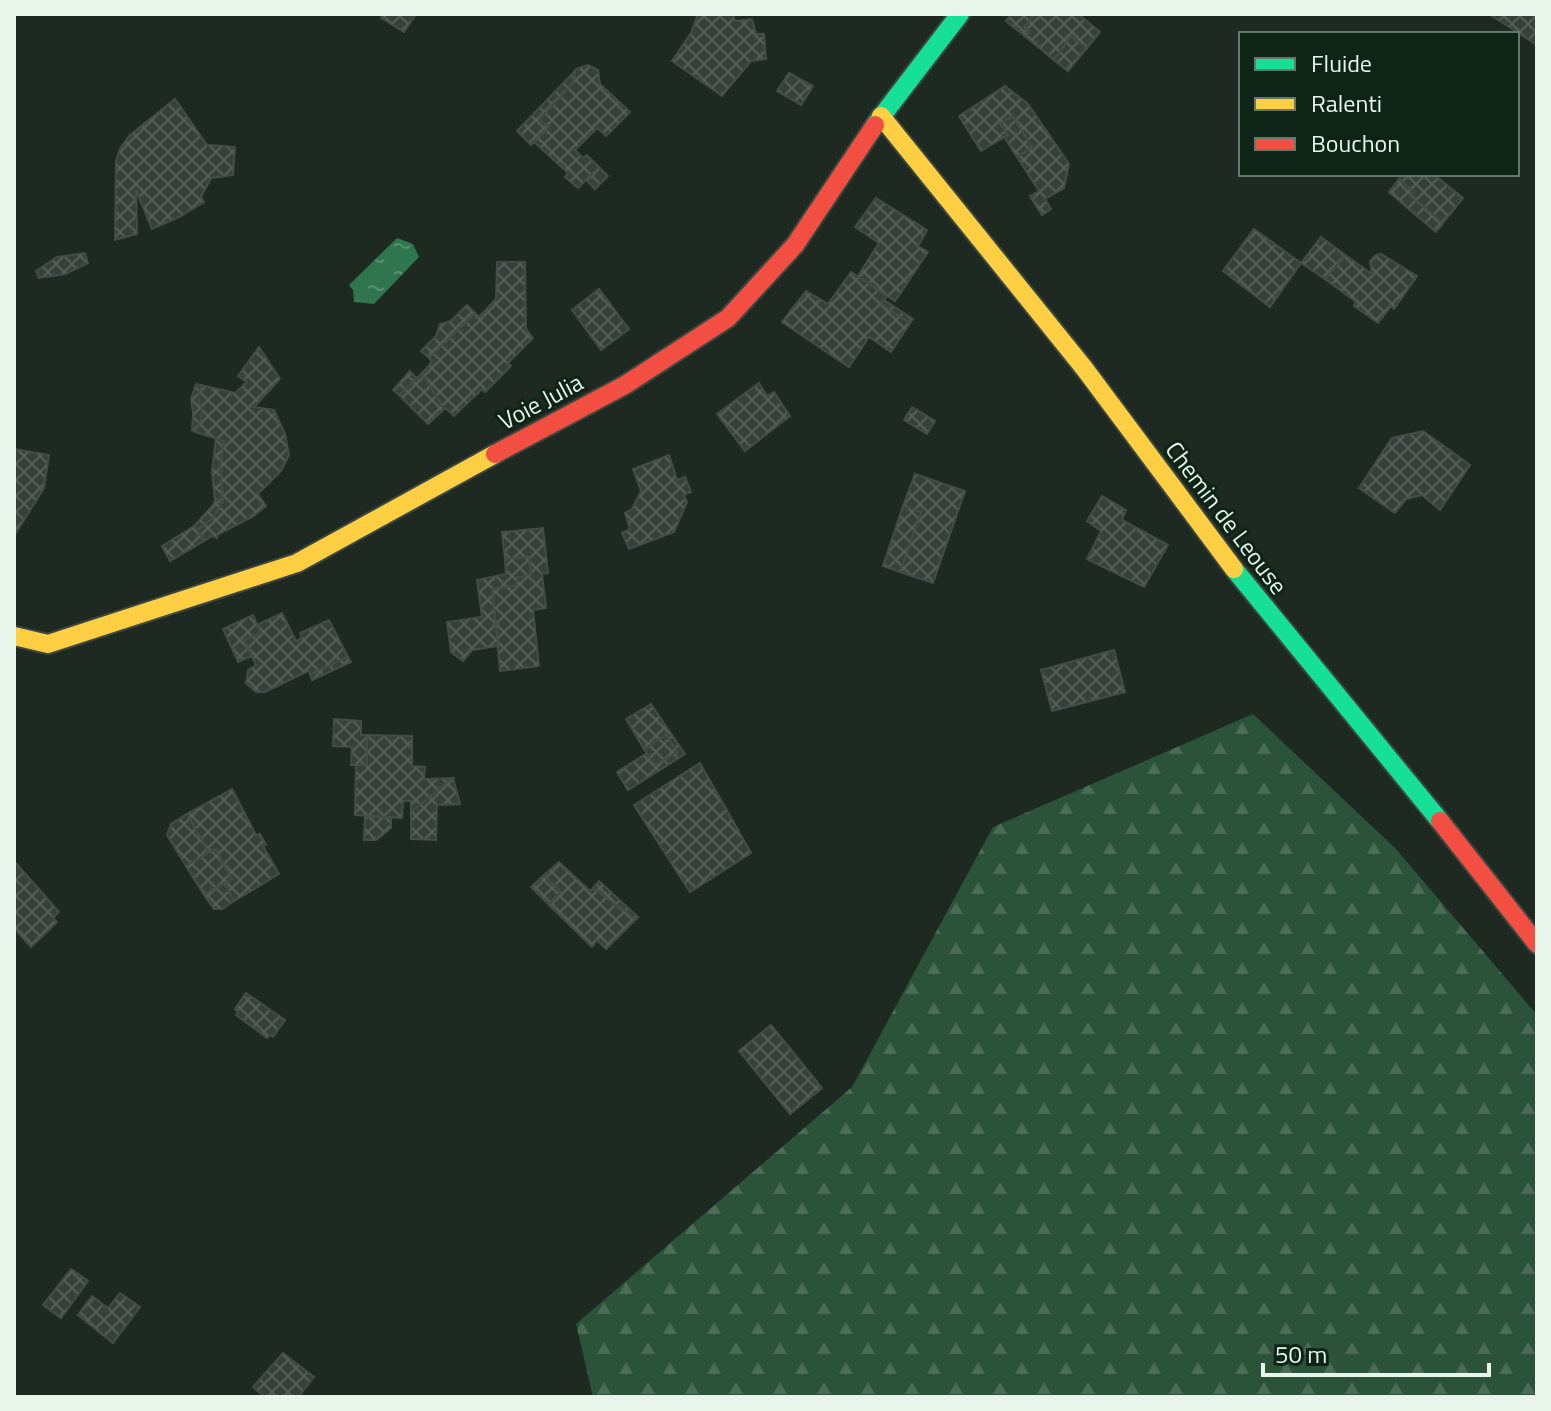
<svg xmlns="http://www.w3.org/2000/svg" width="1551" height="1411" viewBox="0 0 1551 1411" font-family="'Titillium Web',sans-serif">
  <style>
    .forest { fill: url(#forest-firs) }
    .water { fill: url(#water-ripples) }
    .building { fill: url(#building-cross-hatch); stroke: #434d47; stroke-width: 2 }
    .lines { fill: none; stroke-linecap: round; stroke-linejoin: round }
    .fast-casing { stroke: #3c4740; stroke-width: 22 }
    .slow-casing { stroke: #3c4740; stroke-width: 22 }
    .jam-casing { stroke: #3c4740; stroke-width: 22 }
    .fast { stroke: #16e098; stroke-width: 18 }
    .slow { stroke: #ffcf43; stroke-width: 18 }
    .jam { stroke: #f24e42; stroke-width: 18 }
    .labels { text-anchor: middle; stroke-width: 6; stroke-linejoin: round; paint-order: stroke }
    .street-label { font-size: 24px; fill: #e7f5eb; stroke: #0e2417 }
  </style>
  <defs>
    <pattern id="forest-firs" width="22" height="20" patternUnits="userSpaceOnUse" patternTransform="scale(2)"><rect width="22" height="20" fill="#2b533a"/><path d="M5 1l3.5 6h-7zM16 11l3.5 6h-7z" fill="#4a6c57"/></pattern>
    <pattern id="water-ripples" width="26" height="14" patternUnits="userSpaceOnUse" patternTransform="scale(2)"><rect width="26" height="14" fill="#2f754d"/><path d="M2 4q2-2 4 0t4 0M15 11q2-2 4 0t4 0" fill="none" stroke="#57906f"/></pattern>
    <pattern id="building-cross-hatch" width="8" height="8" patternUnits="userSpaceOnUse" patternTransform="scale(2)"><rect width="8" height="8" fill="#37413b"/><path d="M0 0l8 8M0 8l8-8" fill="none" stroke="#545d58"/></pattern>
  </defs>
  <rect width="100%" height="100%" fill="#1d2921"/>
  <!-- forest -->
  <polygon class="forest" points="1253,714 1396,849 1537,1015 1537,1397 593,1397 576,1324 852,1087 993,827"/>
  <!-- water -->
  <polygon class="water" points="397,238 413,244 419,257 374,304 354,302 353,290 349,285"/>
  <!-- building -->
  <g class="building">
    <polygon points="384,14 416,14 404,32 381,18"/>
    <polygon points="698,14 733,14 735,21 752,19 756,34 764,34 766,59 751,61 722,96 672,61 691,33"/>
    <polygon points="1011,14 1035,14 1024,27 1030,32 1026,37 1006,21"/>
    <polygon points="1035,14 1078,14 1100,32 1087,48 1071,36 1054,60 1026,37 1030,32 1024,27"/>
    <polygon points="1493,14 1537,14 1537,45 1492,16"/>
    <polygon points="1071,36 1087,48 1068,71 1054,60"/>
    <polygon points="588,65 598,70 600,84 630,112 606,136 597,128 575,150 583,158 587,155 599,167 578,188 565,177 568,173 534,142 549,127 539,119 574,82 573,75 576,69"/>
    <polygon points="575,71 574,82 539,119 549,127 531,145 517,131"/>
    <polygon points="789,73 813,86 801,105 777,91"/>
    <polygon points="1005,86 1028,104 1069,164 1064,188 1045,199 1051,209 1042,215 1030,196 1039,191 1017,157 1032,147 1013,116 1000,124 1008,135 981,151 959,116"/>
    <polygon points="175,99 207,145 235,147 233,175 211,178 201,197 204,202 179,217 152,229 136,190 137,234 115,240 116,161 120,149 129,136"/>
    <polygon points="1013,116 1032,147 1017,157 1004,137 1008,135 1000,124"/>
    <polygon points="599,167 608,176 595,189 586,180"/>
    <polygon points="1403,174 1433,174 1463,198 1443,223 1410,196 1414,192 1399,179"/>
    <polygon points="1399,179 1414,192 1410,196 1443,223 1436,232 1389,192"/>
    <polygon points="876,198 927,230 918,246 928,252 895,301 858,276 879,243 855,227"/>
    <polygon points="1254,229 1301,263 1270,307 1223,271"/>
    <polygon points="1321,237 1345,255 1325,279 1301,263"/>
    <polygon points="85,253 88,263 65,274 39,278 36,271 57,257"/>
    <polygon points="1381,254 1417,276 1394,309 1391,306 1378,323 1354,306 1356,302 1325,279 1345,255 1372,274 1370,261 1376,255"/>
    <polygon points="497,262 525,262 526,329 533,338 508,363 511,366 485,392 482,389 454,416 445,408 444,409 422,373 432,362 429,358 475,313 479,317 496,299"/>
    <polygon points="851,272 887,296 881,304 910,323 891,352 869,337 849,367 782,322 806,291 828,304"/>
    <polygon points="599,289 629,329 601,350 572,310"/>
    <polygon points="884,300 913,319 910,323 881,304"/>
    <polygon points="467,305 475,313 429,358 421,351 436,336 440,324 451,321"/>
    <polygon points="259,347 280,379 254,407 274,410 285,434 289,455 281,471 258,494 266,506 252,517 217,535 217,538 212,536 204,541 197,530 213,518 223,500 220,466 224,441 195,432 201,419 198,398 201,385 235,393 247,382 238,376"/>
    <polygon points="410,371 417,379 399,395 393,390"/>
    <polygon points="422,373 444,409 428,424 399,395"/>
    <polygon points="759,383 767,396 774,392 790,416 745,451 717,414"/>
    <polygon points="196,384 201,385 198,398 202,411 201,421 195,432 192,430 193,413 191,399"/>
    <polygon points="912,407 935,421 927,434 904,420"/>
    <polygon points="1423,431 1470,465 1440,510 1422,495 1406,499 1395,513 1359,488 1392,438"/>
    <polygon points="216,438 224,441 220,466 223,500 215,499 212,472"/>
    <polygon points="14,449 49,455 44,488 14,536"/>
    <polygon points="669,455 677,480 685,477 691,492 684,495 687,502 674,532 629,549 622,533 630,529 625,513 632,509 641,491 633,469"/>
    <polygon points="915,474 965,491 933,583 900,572 921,512 903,506"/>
    <polygon points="1102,496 1126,510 1122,520 1168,545 1144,587 1087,559 1101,531 1087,521"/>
    <polygon points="215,499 223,500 213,518 197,530 194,526 214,504"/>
    <polygon points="903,506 921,512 900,572 883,566"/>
    <polygon points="194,526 204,541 170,561 162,546"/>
    <polygon points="543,528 548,573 542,574 546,608 533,610 539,666 500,671 492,589 517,585 517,577 531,575 529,557 505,559 502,532"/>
    <polygon points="529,557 531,575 517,577 517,585 492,589 498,646 472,650 463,661 451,652 447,622 482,617 477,580 506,574 505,559"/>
    <polygon points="282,613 296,641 302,638 300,633 329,620 348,657 310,674 308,671 265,692 256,692 246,683 248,670 256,665 244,640 261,633 257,625"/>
    <polygon points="253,615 261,633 244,640 252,656 238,662 223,629"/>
    <polygon points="1114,650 1125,692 1052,711 1041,670"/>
    <polygon points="348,657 351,662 312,680 310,674"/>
    <polygon points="651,704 685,754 628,790 617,772 647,753 655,765 677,752 666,735 644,749 626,719"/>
    <polygon points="334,719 361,721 361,735 367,735 367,765 351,765 352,747 333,746"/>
    <polygon points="367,735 412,736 412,766 425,767 424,779 453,778 411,812 411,801 403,801 402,818 355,815 356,765 367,765"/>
    <polygon points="666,735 677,752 655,765 644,749"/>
    <polygon points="700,763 751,853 690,892 634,805"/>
    <polygon points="453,778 460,804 437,805 436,840 411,839 411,812"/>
    <polygon points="232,789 256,835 260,834 266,845 263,846 279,874 234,901 224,883 232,879 215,849 209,853 187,814"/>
    <polygon points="187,814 209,853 186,866 167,835 171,824"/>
    <polygon points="365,816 391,818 391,828 376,840 364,840"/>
    <polygon points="215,849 232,879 204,895 186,866"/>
    <polygon points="14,861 59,912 53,918 57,922 31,947 14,928"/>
    <polygon points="559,862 590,891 593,888 636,919 606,949 597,940 592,947 549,905 561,892 544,875"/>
    <polygon points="544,875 561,892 548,904 531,887"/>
    <polygon points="599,881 638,917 636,919 593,888"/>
    <polygon points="224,883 234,901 222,909 214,909 204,895"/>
    <polygon points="246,993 285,1020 273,1037 270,1035 267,1038 236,1015 238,1012 235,1009"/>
    <polygon points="771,1025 822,1088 790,1114 739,1051"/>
    <polygon points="71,1269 88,1281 61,1318 43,1305"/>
    <polygon points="120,1293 140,1307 113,1343 78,1315 92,1296 108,1308"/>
    <polygon points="283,1353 314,1377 300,1395 302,1397 265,1397 253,1387"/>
  </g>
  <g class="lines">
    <defs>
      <g id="fast">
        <polyline points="875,125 960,14"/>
        <polyline points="1234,569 1440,821"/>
      </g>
      <g id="slow">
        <polyline points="881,116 1084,368 1234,569"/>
        <polyline points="14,636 48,644 297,563 495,454"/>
      </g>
      <g id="jam">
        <polyline points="495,454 625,385 728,318 795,245 875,125"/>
        <polyline points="1440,821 1537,944"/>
      </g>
    </defs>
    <!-- fast casing -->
    <use href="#fast" class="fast-casing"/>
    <!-- slow casing -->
    <use href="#slow" class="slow-casing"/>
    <!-- jam casing -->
    <use href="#jam" class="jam-casing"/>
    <!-- fast -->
    <use href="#fast" class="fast"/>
    <!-- slow -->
    <use href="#slow" class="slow"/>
    <!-- jam -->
    <use href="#jam" class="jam"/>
  </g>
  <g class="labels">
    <!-- street labels -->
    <g class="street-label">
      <text transform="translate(541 402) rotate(-28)" y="8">Voie Julia</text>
      <text transform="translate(1226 518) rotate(53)" y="8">Chemin de Leouse</text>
    </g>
  </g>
  <!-- border -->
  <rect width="1551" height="1411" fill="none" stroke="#e7f5eb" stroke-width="32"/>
  <!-- legend -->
  <rect x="1239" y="32" width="280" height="144" fill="#0e2417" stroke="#65786c" stroke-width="2"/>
  <rect x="1255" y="58" width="40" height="12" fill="#16e098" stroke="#65786c" stroke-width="2"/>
  <text x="1311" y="72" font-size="24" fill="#e7f5eb">Fluide</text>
  <rect x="1255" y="98" width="40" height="12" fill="#ffcf43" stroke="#65786c" stroke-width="2"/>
  <text x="1311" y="112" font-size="24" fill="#e7f5eb">Ralenti</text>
  <rect x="1255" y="138" width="40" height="12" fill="#f24e42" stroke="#65786c" stroke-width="2"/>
  <text x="1311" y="152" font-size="24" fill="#e7f5eb">Bouchon</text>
  <!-- scale -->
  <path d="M1263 1363v12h226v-12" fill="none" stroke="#e7f5eb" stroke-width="4"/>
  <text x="1275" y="1363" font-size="24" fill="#e7f5eb" stroke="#0e2417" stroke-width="6" paint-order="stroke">50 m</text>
</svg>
